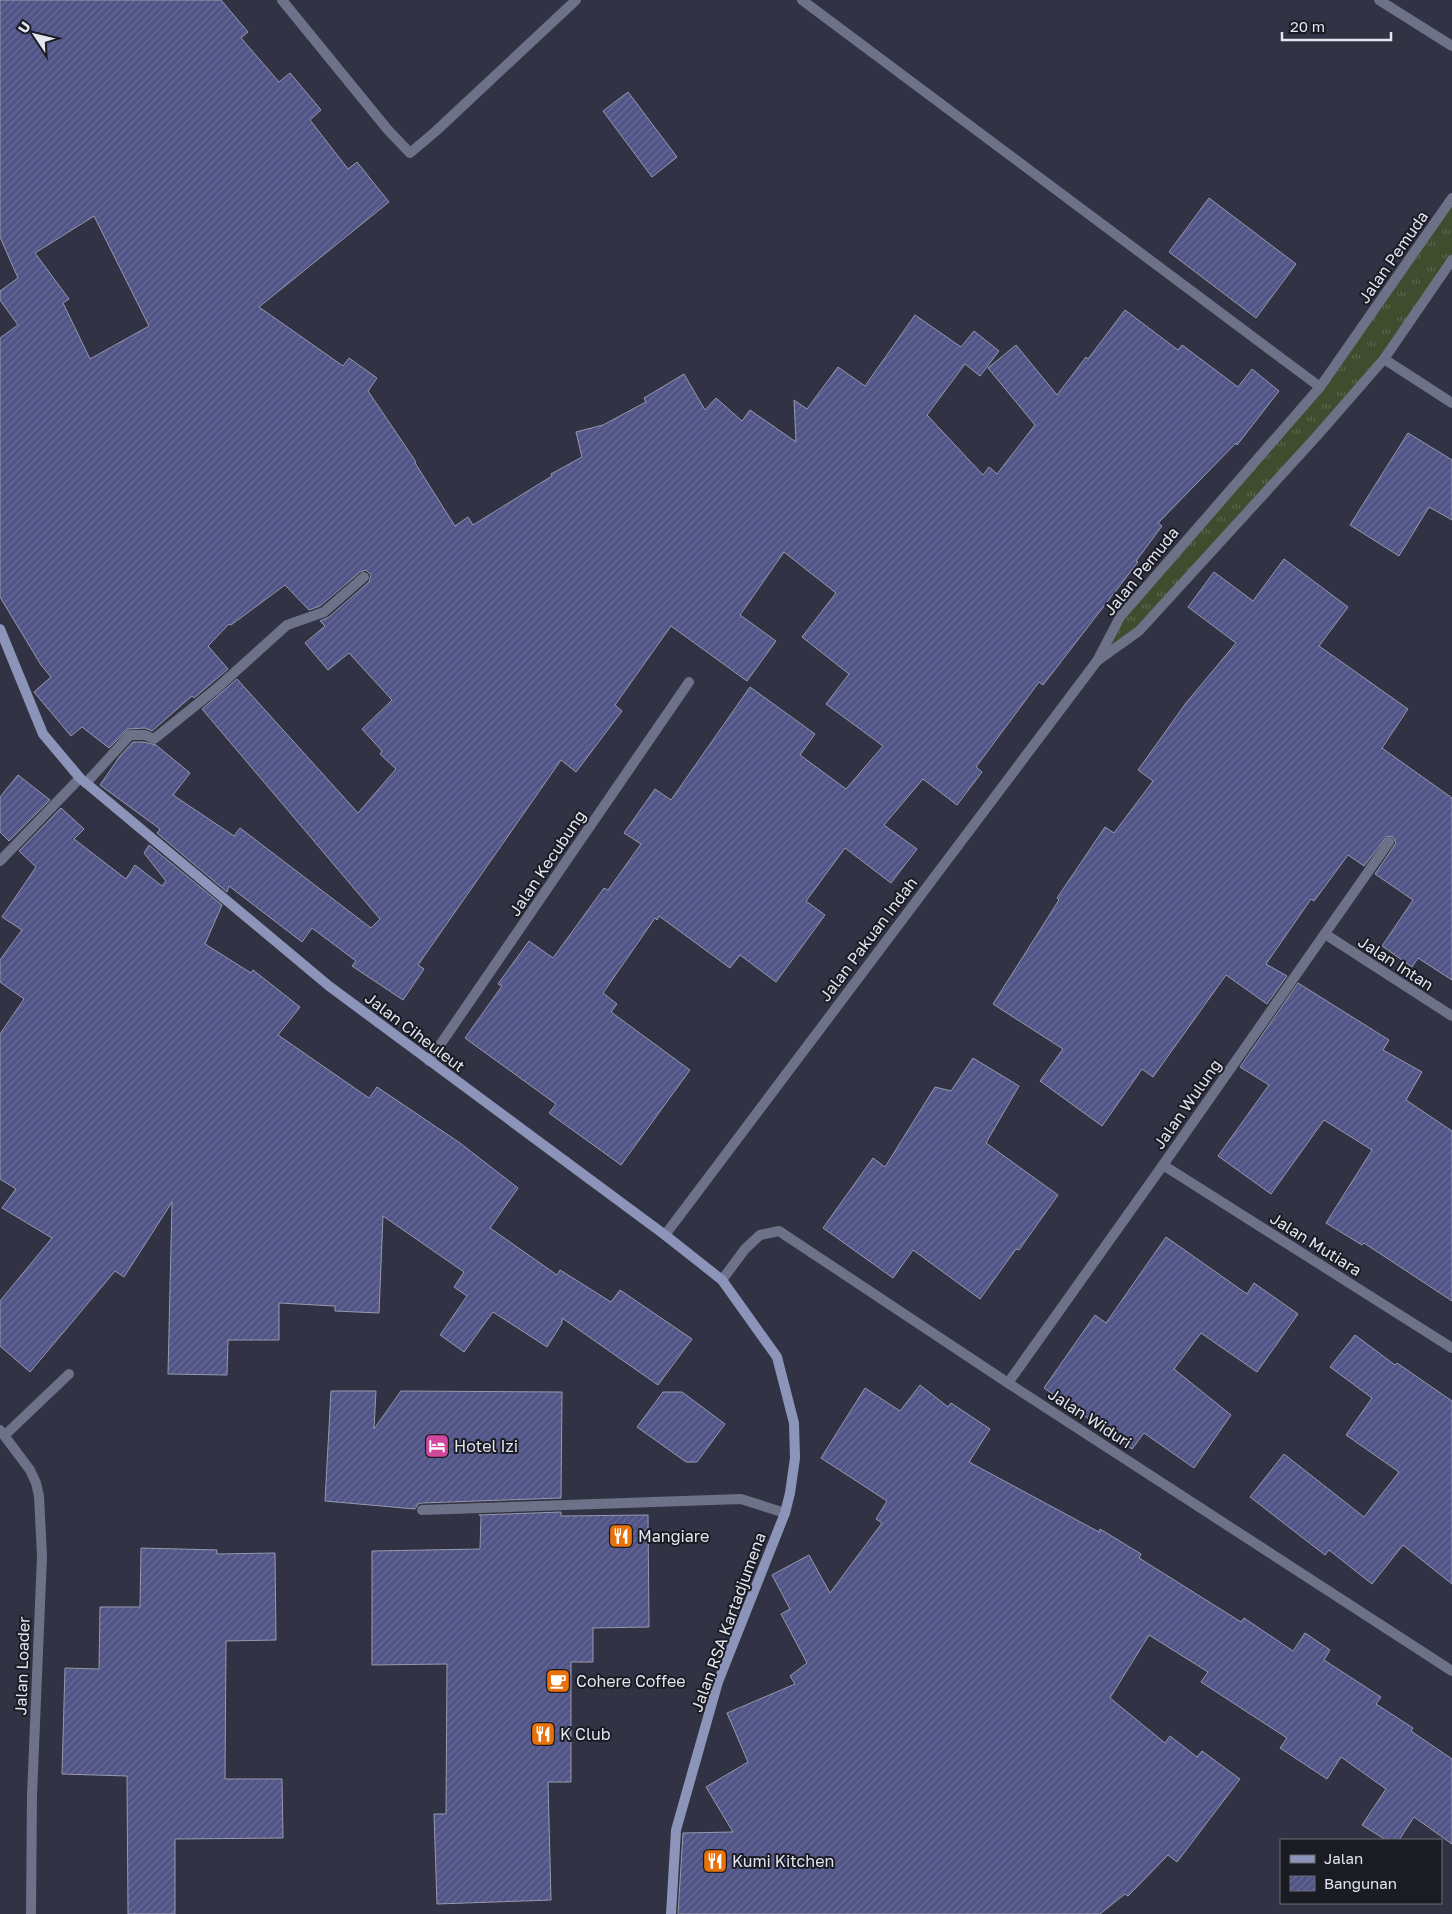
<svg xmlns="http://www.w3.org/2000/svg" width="1452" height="1914" viewBox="0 0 1452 1914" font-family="'Golos Text',sans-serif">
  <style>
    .grass { fill: url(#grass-tufts) }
    .building { fill: url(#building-hatch); stroke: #9699ac; fill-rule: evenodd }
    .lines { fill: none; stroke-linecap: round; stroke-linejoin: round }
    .lane { stroke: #6d7289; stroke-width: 10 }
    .street { stroke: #6d7289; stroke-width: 10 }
    .secondary { stroke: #8c95b9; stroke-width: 10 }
    .labels { text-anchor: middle; stroke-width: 4; stroke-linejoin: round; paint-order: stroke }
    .street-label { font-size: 16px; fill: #e3e5f0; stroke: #1b1c23 }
    .poi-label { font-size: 16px; fill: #e3e5f0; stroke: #1b1c23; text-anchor: start }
  </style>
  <defs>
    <pattern id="grass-tufts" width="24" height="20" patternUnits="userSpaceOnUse" patternTransform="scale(1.25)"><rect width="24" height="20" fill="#3f4c2d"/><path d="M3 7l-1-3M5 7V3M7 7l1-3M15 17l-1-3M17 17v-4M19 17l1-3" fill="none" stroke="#5b664c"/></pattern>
    <pattern id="building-hatch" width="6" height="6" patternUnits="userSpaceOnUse" patternTransform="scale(1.25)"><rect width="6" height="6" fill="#505486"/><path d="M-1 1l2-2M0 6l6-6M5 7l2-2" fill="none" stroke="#696c97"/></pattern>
  </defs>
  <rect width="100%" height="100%" fill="#313344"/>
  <!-- grass -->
  <polygon class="grass" points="1452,198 1452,260 1384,359 1139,631 1097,661 1120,617 1320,387"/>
  <!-- building -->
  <g class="building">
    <path d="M 0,0 L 221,0 L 248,32 L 241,38 L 279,82 L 290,73 L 321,110 L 310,120 L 348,169 L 357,162 L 389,202 L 259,307 L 343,366 L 349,358 L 377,378 L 368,391 L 416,462 L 415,463 L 455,526 L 468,517 L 473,525 L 552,476 L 551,474 L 582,457 L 576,432 L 603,425 L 646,402 L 644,398 L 684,374 L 705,410 L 716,398 L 742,421 L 750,410 L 796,442 L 794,400 L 807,409 L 838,367 L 865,386 L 915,315 L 961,347 L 974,331 L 999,351 L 980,376 L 965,364 L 927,415 L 983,475 L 989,467 L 997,474 L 1035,425 L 988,368 L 1016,345 L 1057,395 L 1086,357 L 1088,359 L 1125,310 L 1178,350 L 1182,345 L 1238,387 L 1252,369 L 1279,391 L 1237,445 L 1236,443 L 1158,523 L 1162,526 L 1136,561 L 1138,562 L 1043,685 L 1039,682 L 976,767 L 982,772 L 957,805 L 923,779 L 884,825 L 917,849 L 891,883 L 845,848 L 806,901 L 825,915 L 776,982 L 740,955 L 730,968 L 659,916 L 657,920 L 655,918 L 603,993 L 617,1004 L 611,1012 L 690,1070 L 621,1165 L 549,1113 L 556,1104 L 465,1038 L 502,986 L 498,984 L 529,941 L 553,958 L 604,888 L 608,890 L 641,844 L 624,833 L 655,789 L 671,800 L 750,687 L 815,734 L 800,755 L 846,789 L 883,746 L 826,704 L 849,674 L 802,637 L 836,593 L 784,552 L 740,615 L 776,641 L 747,681 L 671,626 L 615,705 L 622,711 L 576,772 L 561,760 L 418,965 L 424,969 L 403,1000 L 352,966 L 356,961 L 312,928 L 302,942 L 229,886 L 227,892 L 157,833 L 160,829 L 100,785 L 120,756 L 133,742 L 144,742 L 156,745 L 190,773 L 173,795 L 234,836 L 240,828 L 371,928 L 380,919 L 202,709 L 237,679 L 358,813 L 396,769 L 380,754 L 382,751 L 362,729 L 392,700 L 349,653 L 328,670 L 305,643 L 325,626 L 320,621 L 329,617 L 369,582 L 371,575 L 366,570 L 360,572 L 320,606 L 309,610 L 285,585 L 231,625 L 229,624 L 208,646 L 228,669 L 194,698 L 192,696 L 152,731 L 145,728 L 128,729 L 109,748 L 82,727 L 71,736 L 34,692 L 51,677 L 41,665 L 0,597 L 0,338 L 18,325 L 0,300 L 0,291 L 18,278 L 0,237 ZM 94,216 L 149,326 L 90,359 L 63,303 L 69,299 L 35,253 Z"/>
    <polygon points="628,92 677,157 652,177 603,111"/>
    <polygon points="1209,198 1296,264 1256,318 1169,252"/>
    <polygon points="1408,433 1452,460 1452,520 1429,507 1399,556 1350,525"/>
    <polygon points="1284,559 1348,607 1319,646 1408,709 1382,748 1452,798 1452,980 1418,958 1412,967 1382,946 1413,900 1375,874 1396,843 1393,837 1387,836 1364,866 1348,855 1314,901 1311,899 1266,964 1287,976 1267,1004 1226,975 1153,1077 1142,1069 1102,1126 1040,1081 1063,1049 993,1004 1059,900 1057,898 1105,827 1114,833 1153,781 1138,770 1186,703 1236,643 1188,607 1214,572 1253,601"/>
    <polygon points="18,775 50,800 9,841 0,832 0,797"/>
    <polygon points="61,808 84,829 74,839 126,879 135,865 162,886 166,881 144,853 149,845 222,905 205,944 251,973 253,970 300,1007 278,1035 369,1098 377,1087 460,1143 518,1188 490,1228 557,1275 560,1270 611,1302 620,1290 692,1339 658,1385 562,1318 562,1323 547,1347 493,1312 464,1352 440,1335 467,1296 454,1287 464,1272 383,1216 379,1313 335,1311 335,1306 279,1303 279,1340 228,1340 227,1375 168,1374 172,1202 124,1277 115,1271 30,1372 0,1346 0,1301 52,1238 2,1208 16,1189 0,1179 0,1034 24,999 0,982 0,960 22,930 2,917 36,867 19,851"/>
    <polygon points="1298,983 1389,1040 1383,1050 1422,1072 1406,1100 1452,1131 1452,1301 1364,1243 1362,1245 1326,1223 1372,1150 1324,1120 1271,1194 1218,1156 1269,1085 1240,1067"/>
    <polygon points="973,1058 1019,1086 986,1143 1058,1195 1019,1250 1016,1249 980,1299 913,1250 893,1278 823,1228 873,1158 885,1167 935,1087 951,1091"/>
    <polygon points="1166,1237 1247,1294 1254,1283 1298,1314 1257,1372 1201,1333 1174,1369 1231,1415 1194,1468 1144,1433 1132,1449 1044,1388 1095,1315 1106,1323"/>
    <polygon points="1355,1335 1395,1365 1397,1363 1452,1401 1452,1584 1403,1545 1372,1584 1329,1550 1325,1555 1250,1497 1284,1454 1364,1517 1399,1472 1346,1435 1372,1398 1330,1367"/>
    <polygon points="920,1385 948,1407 951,1403 990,1429 969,1462 1099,1532 1100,1529 1141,1554 1139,1558 1241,1622 1244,1618 1293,1651 1305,1633 1330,1650 1324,1660 1381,1697 1376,1704 1413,1728 1411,1731 1452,1759 1452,1844 1414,1817 1399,1840 1386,1840 1362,1825 1386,1789 1341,1757 1327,1779 1280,1748 1287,1738 1201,1682 1208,1672 1149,1635 1110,1698 1165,1743 1170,1736 1197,1757 1202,1751 1240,1779 1177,1862 1168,1855 1128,1896 1125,1894 1100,1914 678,1914 683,1833 733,1832 706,1787 748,1762 727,1713 795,1684 790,1676 807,1663 781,1614 790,1609 772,1575 809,1555 830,1593 882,1523 876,1519 887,1501 821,1458 865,1388 900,1411"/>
    <polygon points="331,1391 376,1391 374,1429 401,1391 562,1392 561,1498 422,1503 418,1504 415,1509 325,1501"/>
    <polygon points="663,1392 682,1392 725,1424 697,1462 686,1462 637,1427"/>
    <polygon points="561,1512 561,1516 648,1515 649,1627 593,1628 593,1662 571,1662 571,1782 548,1782 551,1900 437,1904 434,1814 446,1814 447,1664 372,1665 372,1551 480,1549 481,1515 479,1515"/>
    <polygon points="141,1548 217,1550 217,1554 275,1553 276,1640 226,1641 225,1779 282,1779 283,1838 175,1839 175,1914 128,1914 127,1776 62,1774 65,1668 99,1669 100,1607 140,1607"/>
  </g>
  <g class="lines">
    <!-- lane -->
    <g class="lane">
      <polyline points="5,1435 69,1374"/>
      <polyline points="422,1510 741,1499 785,1513"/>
    </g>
    <!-- street -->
    <g class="street">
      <polyline points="282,0 388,130 410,153 436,131 576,0"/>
      <polyline points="802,0 1320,387"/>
      <polyline points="1379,0 1452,46"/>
      <polyline points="1384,359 1452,403"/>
      <polyline points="1097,661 1139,631 1316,437 1384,359 1452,260"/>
      <polyline points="86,783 130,735 145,735 154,739 216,689 287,625 324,612 364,577"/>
      <polyline points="0,861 80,778"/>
      <polyline points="1325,934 1452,1016"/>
      <polyline points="429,1061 689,682"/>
      <polyline points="1163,1165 1452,1348"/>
      <polyline points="665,1235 1097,661 1120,617 1320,387 1452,198"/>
      <polyline points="722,1280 745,1249 760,1235 779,1231 1008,1383 1452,1671"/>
      <polyline points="1008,1383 1163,1165 1389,842"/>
      <polyline points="0,1430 30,1470 36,1483 39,1496 42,1556 32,1795 31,1914"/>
    </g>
    <!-- secondary -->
    <polyline class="secondary" points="0,629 43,734 80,778 329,986 665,1235 722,1280 777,1357 794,1423 795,1458 790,1493 785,1513 718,1682 676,1830 671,1914"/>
  </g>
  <!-- icons -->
  <defs>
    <symbol id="hotel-square" viewBox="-11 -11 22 22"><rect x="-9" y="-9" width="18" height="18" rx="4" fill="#d1479c" stroke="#1b1c23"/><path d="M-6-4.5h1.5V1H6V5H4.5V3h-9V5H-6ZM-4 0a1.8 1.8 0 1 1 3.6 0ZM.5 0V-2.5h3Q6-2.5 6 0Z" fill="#fff"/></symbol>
    <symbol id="restaurant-square" viewBox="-11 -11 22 22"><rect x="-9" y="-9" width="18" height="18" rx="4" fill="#e8710a" stroke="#1b1c23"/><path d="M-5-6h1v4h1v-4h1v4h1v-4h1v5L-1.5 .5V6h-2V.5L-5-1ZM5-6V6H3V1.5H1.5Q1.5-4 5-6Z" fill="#fff"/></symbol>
    <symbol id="cafe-square" viewBox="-11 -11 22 22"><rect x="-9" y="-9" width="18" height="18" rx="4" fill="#e8710a" stroke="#1b1c23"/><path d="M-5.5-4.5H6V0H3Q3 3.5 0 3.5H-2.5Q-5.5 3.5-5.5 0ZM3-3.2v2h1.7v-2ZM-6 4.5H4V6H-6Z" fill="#fff"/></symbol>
  </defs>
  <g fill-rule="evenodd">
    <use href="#hotel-square" x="423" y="1432" width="28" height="28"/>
    <use href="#restaurant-square" x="607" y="1522" width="28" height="28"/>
    <use href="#cafe-square" x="544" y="1667" width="28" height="28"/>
    <use href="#restaurant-square" x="529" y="1720" width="28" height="28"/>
    <use href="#restaurant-square" x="701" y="1847" width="28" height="28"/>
  </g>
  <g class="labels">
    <!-- street labels -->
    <g class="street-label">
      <text transform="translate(1393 257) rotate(-55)" y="6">Jalan Pemuda</text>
      <text transform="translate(1141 571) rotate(-51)" y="6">Jalan Pemuda</text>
      <text transform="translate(547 863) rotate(-56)" y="6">Jalan Kecubung</text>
      <text transform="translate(868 939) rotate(-53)" y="6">Jalan Pakuan Indah</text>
      <text transform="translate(1396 963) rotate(33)" y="6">Jalan Intan</text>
      <text transform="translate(415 1032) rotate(37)" y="6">Jalan Ciheuleut</text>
      <text transform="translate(1187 1104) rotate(-55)" y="6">Jalan Wulung</text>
      <text transform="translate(1316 1244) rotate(32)" y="6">Jalan Mutiara</text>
      <text transform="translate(1090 1418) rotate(33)" y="6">Jalan Widuri</text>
      <text transform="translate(728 1622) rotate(-70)" y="6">Jalan RSA Kartadjumena</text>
      <text transform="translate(22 1666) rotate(-88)" y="6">Jalan Loader</text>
    </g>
    <!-- poi labels -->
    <g class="poi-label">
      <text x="454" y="1452">Hotel Izi</text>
      <text x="638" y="1542">Mangiare</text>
      <text x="576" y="1687">Cohere Coffee</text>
      <text x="560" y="1740">K Club</text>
      <text x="732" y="1867">Kumi Kitchen</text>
    </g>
  </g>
  <!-- legend -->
  <rect x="1280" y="1839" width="162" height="65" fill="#1b1c23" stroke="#6b6c75"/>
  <rect x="1290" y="1855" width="25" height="8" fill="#8c95b9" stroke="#6b6c75"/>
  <text x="1324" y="1864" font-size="15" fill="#e3e5f0">Jalan</text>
  <rect x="1290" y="1876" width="25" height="15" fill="url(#building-hatch)" stroke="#6b6c75"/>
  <text x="1324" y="1889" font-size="15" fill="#e3e5f0">Bangunan</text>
  <!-- north arrow -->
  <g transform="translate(35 35) rotate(305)" stroke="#1b1c23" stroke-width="4" paint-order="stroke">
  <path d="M0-4L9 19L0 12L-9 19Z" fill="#e3e5f0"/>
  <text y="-8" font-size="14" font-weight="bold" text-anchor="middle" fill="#e3e5f0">U</text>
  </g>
  <!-- scale -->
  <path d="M1282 32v8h109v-8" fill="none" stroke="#e3e5f0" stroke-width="2.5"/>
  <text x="1290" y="32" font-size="15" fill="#e3e5f0" stroke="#1b1c23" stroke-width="4" paint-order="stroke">20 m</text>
</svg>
